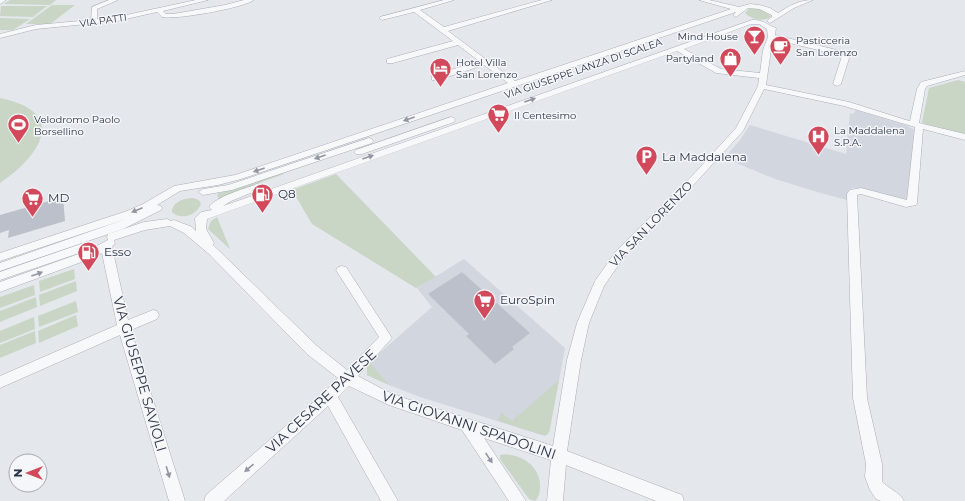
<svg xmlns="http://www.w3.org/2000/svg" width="965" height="501" viewBox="0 0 965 501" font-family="Montserrat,sans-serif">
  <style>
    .built { fill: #d2d6de }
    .green { fill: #c9d6c5 }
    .building { fill: #bbc0ca }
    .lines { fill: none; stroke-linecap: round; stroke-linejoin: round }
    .minor-casing { stroke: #a9aeb7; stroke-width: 1 }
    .minor { fill: #f7f8fa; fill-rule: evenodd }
    .oneway { fill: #9196a0 }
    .labels { text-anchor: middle; stroke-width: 3; stroke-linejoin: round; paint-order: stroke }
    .far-street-label { font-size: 10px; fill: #2b3445; stroke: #f4f6f9 }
    .far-poi-label { font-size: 10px; fill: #2b3445; stroke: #f4f6f9; text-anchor: start }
    .poi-label { font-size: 12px; fill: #2b3445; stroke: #f4f6f9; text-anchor: start }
    .street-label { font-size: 12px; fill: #2b3445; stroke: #f4f6f9 }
    .near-street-label { font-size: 14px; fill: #2b3445; stroke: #f4f6f9 }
  </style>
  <rect width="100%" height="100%" fill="#e4e7ec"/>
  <!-- built -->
  <g class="built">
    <polygon points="856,110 908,126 914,130 908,200 859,188 852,188 848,191 847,200 824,194 775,179 724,158 740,140 750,125 846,154 850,113 853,114"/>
    <polygon points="464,259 565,348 550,428 549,433 545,436 420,397 389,385 367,375 367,364 432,307 417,288"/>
  </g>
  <!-- green -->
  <g class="green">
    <polygon points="10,0 56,0 50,5 4,4"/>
    <polygon points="52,5 75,5 50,24 26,24"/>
    <polygon points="1,6 47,6 33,17 0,16"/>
    <path d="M 749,9 L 761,9 L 771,16 C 765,23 751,19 745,13 Z"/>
    <polygon points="0,18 30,19 13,30 0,30"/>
    <polygon points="958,80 965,82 965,134 925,124 922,122 929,88"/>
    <path d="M 0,98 C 69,112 41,155 0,183 Z"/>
    <polygon points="283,173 284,174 245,188 219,200 217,194"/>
    <polygon points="336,174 436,277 416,288 312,224 292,190"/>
    <path d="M 193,198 L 199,200 L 201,204 C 197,215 180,221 172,212 C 172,202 184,198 193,198 Z"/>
    <polygon points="217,217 230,249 208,229 211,221"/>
    <polygon points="74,269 75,279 40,292 39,281"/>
    <polygon points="76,281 77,291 40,306 39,295"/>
    <polygon points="34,285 35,295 0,308 0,297"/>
    <polygon points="36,297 37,307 0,322 0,311"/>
    <polygon points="76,301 78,312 39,327 38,316"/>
    <polygon points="76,315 78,326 39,343 38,331"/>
    <polygon points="34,317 35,329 0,343 0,331"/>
    <polygon points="35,331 36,343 0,358 0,345"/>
    <polygon points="369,362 389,385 367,375 367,364"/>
    <polygon points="559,380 550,428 547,435 542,435 498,421 501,412 512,421"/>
    <path d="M 500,455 C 520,452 540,466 540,486 C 540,492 539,497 535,501 L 529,499 L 500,459 Z"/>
  </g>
  <!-- building -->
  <g class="building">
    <polygon points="63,197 65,221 8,238 9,230 0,233 0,215"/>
    <polygon points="462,272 530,333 512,347 514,349 495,364 466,336 469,334 428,294"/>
  </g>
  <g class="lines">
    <defs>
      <g id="minor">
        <polygon points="0,0 6,0 0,4"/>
        <path d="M 109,0 L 118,0 L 97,9 L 97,19 L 117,17 L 196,0 L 208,0 L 163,11 L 166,14 L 173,14 L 225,5 L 244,0 L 254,0 C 243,8 176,20 162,17 L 157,12 L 117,21 L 36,29 L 0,38 L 0,34 L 36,25 L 91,20 L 92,7 Z"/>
        <path d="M 444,0 L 454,0 L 420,10 L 444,27 L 542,0 L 552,0 L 448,31 L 515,81 L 731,9 L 699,0 L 709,0 L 739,7 L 750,4 L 759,5 L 770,8 L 778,13 C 789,6 799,0 813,0 L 794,8 L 770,23 L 767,21 L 772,17 L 772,15 L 759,9 L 748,8 L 736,17 L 733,15 L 736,12 L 241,179 L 218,185 L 180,191 L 157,205 L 161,206 L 162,208 L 161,210 L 123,229 L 0,271 L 0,263 L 126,219 L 0,261 L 0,253 L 127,211 L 143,204 L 174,186 L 235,175 L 508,83 L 484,65 L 438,80 L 432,80 L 432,76 L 479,61 L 458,45 L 393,63 L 387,63 L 387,59 L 453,41 L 414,12 L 382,20 L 379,18 L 380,17 Z"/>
        <path d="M 752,20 C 764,19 767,26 776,28 L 775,35 L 849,53 L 850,55 L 841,84 L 837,86 L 833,84 L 842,56 L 774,39 L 771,50 L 766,85 L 849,102 L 906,120 L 910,121 L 917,89 L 921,82 L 965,71 L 965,75 L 927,86 L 925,89 L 919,123 L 965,134 L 965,140 L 923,129 L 917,203 L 916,205 L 906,207 L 861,194 L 857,195 L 867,398 L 882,464 L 882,481 C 888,489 900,492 904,501 L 881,501 L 876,499 L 870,490 L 865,477 L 866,464 L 853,398 L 847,194 L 850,190 L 861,188 L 907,200 L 915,127 L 844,106 L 764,89 L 743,131 L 699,179 L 624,257 L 604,286 L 589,323 L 581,360 L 567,451 L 682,495 L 684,501 L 656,501 L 566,465 L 563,501 L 547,501 L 551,460 L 484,438 L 526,501 L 509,501 L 462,430 L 389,405 L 349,386 L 338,397 L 398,501 L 381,501 L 328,406 L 224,501 L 204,501 L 206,495 L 325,392 L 338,378 L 307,354 L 209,254 L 184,233 L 170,226 L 145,230 L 114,240 L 115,243 L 112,247 L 128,320 L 153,310 L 157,311 L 159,315 L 157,319 L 131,330 L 185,501 L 169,501 L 120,335 L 0,388 L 0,376 L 117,325 L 102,253 L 95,257 L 0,292 L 0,282 L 87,251 L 108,240 L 107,237 L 108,234 L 144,222 L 167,219 L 171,221 L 174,220 L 192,227 L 196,231 L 195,218 L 201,212 L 212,210 L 209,207 C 217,196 244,189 257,184 L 260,183 L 265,186 L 263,188 L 231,201 L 223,206 ZM 751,24 L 759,24 L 767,29 L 768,37 L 763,50 L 760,73 L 721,69 L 684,49 ZM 677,51 L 716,73 L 759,78 L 758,86 L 736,128 L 693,175 L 616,251 L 595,281 L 577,323 L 567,360 L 553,446 L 407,399 L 386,391 L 358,376 L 392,338 L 346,267 L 342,266 L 338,267 L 336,270 L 379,337 L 347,370 L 317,346 L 213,245 L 214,243 L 206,229 L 207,219 Z"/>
        <polygon points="451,117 454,118 455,120 454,122 362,154 356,154 354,152 356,150"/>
        <polygon points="369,138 372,139 373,141 372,143 232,190 203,195 198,192 203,189 228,185"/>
        <polygon points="81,244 85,245 86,248 85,251 0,280 0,272"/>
      </g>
    </defs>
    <!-- minor casing -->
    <use href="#minor" class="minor-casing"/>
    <!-- minor -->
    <use href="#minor" class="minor"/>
  </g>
  <!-- one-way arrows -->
  <defs><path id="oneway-solid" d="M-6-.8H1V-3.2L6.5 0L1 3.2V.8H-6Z"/></defs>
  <g class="oneway">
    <use href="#oneway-solid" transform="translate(530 100) rotate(-19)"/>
    <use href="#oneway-solid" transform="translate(409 119) rotate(161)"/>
    <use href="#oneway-solid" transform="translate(320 157) rotate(161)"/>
    <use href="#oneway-solid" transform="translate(368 157) rotate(-19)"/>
    <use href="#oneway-solid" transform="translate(259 170) rotate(161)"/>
    <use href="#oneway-solid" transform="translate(137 210) rotate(157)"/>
    <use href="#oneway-solid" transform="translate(37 274) rotate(-20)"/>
    <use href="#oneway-solid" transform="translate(489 458) rotate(56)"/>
    <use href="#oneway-solid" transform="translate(249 468) rotate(139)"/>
    <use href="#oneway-solid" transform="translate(168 472) rotate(73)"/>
  </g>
  <!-- icons -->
  <defs>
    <symbol id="bar-pin" viewBox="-11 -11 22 30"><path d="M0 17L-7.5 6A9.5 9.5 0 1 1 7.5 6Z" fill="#d1495b" stroke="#f4f6f9"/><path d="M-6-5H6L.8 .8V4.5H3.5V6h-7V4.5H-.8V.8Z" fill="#fff"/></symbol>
    <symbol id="cafe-pin" viewBox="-11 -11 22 30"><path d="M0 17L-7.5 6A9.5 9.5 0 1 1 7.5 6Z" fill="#d1495b" stroke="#f4f6f9"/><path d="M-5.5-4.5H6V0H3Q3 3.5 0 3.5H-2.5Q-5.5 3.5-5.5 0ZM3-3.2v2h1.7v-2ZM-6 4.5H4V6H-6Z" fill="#fff"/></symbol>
    <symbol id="shop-pin" viewBox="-11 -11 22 30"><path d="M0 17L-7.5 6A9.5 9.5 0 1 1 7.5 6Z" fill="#d1495b" stroke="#f4f6f9"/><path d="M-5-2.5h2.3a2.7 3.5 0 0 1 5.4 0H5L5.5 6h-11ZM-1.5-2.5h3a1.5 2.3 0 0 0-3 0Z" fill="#fff"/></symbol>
    <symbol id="hotel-pin" viewBox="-11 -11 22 30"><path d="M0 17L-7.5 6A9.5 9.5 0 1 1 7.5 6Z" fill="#d1495b" stroke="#f4f6f9"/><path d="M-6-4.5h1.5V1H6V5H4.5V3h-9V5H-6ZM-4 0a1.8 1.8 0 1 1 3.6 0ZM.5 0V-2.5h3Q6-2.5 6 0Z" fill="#fff"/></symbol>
    <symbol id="supermarket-pin" viewBox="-11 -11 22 30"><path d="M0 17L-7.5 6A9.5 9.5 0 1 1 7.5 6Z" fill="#d1495b" stroke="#f4f6f9"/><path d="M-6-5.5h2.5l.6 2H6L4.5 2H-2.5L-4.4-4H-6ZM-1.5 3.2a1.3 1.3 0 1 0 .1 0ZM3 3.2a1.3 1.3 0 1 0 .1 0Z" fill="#fff"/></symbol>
    <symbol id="stadium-pin" viewBox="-11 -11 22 30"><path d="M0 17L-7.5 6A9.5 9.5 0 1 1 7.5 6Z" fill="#d1495b" stroke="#f4f6f9"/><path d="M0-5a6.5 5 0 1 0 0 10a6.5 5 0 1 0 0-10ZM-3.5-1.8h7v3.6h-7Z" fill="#fff"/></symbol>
    <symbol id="hospital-pin" viewBox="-11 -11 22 30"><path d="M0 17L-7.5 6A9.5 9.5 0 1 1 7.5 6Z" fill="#d1495b" stroke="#f4f6f9"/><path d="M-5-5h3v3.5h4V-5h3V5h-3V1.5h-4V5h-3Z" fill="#fff"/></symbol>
    <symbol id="parking-pin" viewBox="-11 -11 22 30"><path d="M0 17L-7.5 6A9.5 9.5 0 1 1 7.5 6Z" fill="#d1495b" stroke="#f4f6f9"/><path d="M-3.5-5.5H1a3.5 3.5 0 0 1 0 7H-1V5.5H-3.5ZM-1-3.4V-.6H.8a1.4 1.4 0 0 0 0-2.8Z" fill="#fff"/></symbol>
    <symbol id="fuel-pin" viewBox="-11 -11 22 30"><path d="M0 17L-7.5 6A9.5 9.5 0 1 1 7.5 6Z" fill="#d1495b" stroke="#f4f6f9"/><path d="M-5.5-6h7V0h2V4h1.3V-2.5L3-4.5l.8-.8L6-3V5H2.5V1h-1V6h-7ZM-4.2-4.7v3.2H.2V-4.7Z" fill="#fff"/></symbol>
  </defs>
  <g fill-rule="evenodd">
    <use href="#bar-pin" x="742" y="24" width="25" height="34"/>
    <use href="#cafe-pin" x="768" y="34" width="25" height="34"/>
    <use href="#shop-pin" x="718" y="46" width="25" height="34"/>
    <use href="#hotel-pin" x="428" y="56" width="25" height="34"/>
    <use href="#supermarket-pin" x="486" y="102" width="25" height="34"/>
    <use href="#stadium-pin" x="6" y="112" width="25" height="34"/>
    <use href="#hospital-pin" x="806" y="124" width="25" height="34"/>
    <use href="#parking-pin" x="634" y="144" width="25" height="34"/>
    <use href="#fuel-pin" x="250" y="182" width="25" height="34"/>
    <use href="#supermarket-pin" x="20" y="186" width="25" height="34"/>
    <use href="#fuel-pin" x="76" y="240" width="25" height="34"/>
    <use href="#supermarket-pin" x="472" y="288" width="25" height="34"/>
  </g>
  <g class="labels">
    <!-- far-street labels -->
    <g class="far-street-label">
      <text transform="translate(103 20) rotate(-8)" y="4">VIA PATTI</text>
      <text transform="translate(583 68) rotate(-19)" y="4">VIA GIUSEPPE LANZA DI SCALEA</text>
    </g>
    <!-- far-poi labels -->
    <g class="far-poi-label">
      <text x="738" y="40" text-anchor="end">Mind House</text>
      <text x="796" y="44">Pasticceria<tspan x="796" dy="12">San Lorenzo</tspan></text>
      <text x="714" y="62" text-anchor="end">Partyland</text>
      <text x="456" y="66">Hotel Villa<tspan x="456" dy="12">San Lorenzo</tspan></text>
      <text x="514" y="119">Il Centesimo</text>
      <text x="34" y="123">Velodromo Paolo<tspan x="34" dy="12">Borsellino</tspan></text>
      <text x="834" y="134">La Maddalena<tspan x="834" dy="12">S.P.A.</tspan></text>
    </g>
    <!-- poi labels -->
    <g class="poi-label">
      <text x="662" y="161">La Maddalena</text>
      <text x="278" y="198">Q8</text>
      <text x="48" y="202">MD</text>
      <text x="104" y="256">Esso</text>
      <text x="500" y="304">EuroSpin</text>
    </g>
    <!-- street labels -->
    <g class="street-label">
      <text transform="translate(651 224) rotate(-46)" y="4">VIA SAN LORENZO</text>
    </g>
    <!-- near-street labels -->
    <g class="near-street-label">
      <text transform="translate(140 374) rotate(74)" y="5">VIA GIUSEPPE SAVIOLI</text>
      <text transform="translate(321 401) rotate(-43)" y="5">VIA CESARE PAVESE</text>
      <text transform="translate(469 425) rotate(19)" y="5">VIA GIOVANNI SPADOLINI</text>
    </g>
  </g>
  <!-- north arrow -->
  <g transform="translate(28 473) rotate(270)"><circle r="19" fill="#f4f6f9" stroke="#a4a8b1"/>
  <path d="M0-3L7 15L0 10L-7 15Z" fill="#d1495b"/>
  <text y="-6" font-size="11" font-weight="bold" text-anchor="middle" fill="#2b3445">N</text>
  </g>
</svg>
